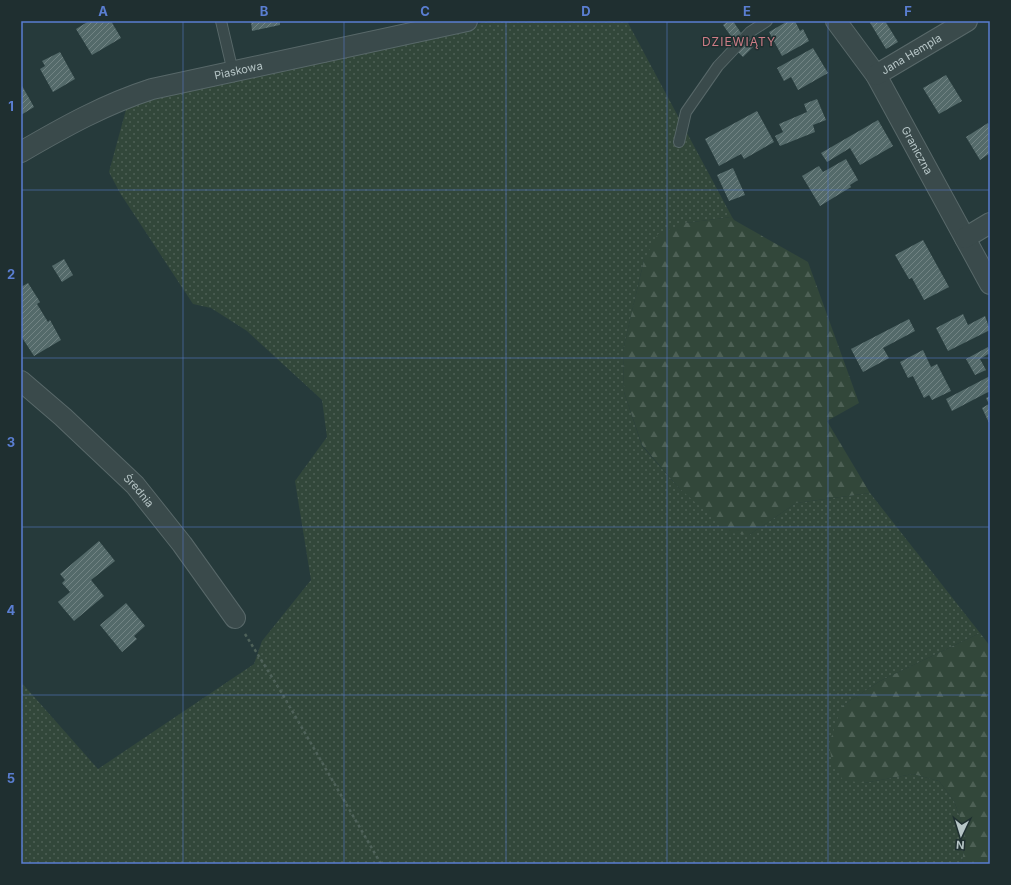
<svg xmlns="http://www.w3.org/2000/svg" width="1011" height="885" viewBox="0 0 1011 885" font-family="Inter,sans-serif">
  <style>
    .grass { fill: url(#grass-dots) }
    .forest { fill: url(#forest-firs) }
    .building { fill: url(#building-hatch) }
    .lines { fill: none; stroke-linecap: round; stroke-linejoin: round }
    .lane-casing { stroke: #586869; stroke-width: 12 }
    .street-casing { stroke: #586869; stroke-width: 22 }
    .path { stroke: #4f625a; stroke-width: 2.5; stroke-dasharray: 3 3; stroke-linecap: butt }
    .lane { stroke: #3a4a4b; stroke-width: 10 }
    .street { stroke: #3a4a4b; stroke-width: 20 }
    .grid { fill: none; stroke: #5a7ed1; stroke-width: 1; stroke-opacity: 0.55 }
    .labels { text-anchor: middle; stroke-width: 3; stroke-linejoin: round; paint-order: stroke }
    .street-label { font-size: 11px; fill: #b6c5c6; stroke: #1f2f30 }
    .neighbourhood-label { font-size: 12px; letter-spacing: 1px; fill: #ce7d86; stroke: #1f2f30 }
    .neatline { fill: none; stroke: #5a7ed1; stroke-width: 1.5 }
    .grid-label { font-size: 13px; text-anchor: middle; font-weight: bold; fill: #5a7ed1 }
  </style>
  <defs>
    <pattern id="grass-dots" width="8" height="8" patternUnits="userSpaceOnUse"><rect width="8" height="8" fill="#32473a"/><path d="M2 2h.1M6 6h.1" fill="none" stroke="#4d6055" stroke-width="1.8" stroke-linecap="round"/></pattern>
    <pattern id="forest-firs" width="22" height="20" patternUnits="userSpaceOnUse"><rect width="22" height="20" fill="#32473a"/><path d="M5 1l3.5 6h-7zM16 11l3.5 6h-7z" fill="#4d6055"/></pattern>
    <pattern id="building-hatch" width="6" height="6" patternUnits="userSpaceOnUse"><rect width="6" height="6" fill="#546a6a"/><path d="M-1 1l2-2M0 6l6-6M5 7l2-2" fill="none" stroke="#728484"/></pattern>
  </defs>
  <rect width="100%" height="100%" fill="#263a3b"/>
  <!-- grass -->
  <polygon class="grass" points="484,21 627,21 732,217 685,223 644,260 623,350 624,392 642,446 679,488 749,535 796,503 870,493 980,633 880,681 842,706 864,783 913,774 939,781 954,801 961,820 965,840 962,864 21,864 21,682 98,769 254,664 262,641 311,580 295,481 327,437 322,400 247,331 211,308 193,304 120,193 109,172 127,106 209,85 472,28"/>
  <!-- forest -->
  <g class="forest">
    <polygon points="732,217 734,220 808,262 859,403 827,421 870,493 796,503 749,535 730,533 679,488 642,445 624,392 623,350 644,260 658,234 685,223"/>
    <polygon points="980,633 990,646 990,864 962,864 965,840 961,820 954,801 939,781 913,774 864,783 843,780 832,762 829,744 842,706 880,681"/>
  </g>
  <!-- building -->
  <g class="building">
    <polygon points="89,21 111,21 121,38 92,55 76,29"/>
    <polygon points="251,21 280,21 280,25 252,31"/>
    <polygon points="728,21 733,21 741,33 733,39 723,25"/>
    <polygon points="788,21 795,21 800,31 803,29 809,41 782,56 769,32"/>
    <polygon points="869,21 885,21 898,42 886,49"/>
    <polygon points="746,40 753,47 743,57 736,50"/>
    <polygon points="813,48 828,73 798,90 791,77 784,81 777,68"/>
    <polygon points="60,52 75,79 53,92 40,69 45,66 42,61"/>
    <polygon points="946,75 962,101 939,114 923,88"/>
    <polygon points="21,84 34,107 21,115"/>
    <polygon points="817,99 826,120 813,125 815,132 780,146 775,136 783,132 779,124 807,112 804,104"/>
    <polygon points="757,111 774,142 744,159 741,154 719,166 705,139"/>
    <polygon points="878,120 893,146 860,165 850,148 827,162 821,153"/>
    <polygon points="988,123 990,126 990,153 980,160 966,137"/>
    <polygon points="846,159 858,180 850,185 851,187 820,206 802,176 819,166 823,172"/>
    <polygon points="733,168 745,195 729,201 717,175"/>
    <polygon points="923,240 949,287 924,300 912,278 909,279 895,255"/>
    <polygon points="64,259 73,275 62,282 52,266"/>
    <polygon points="28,283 40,302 37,304 48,322 50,320 61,340 34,356 21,336 21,287"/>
    <polygon points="963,314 968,325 985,316 990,330 948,351 936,328"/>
    <polygon points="909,319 915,331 883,348 889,358 863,372 851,349"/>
    <polygon points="988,347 990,353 980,359 986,370 975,375 966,359"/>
    <polygon points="923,350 931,367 937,364 951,391 932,400 929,395 924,398 913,376 908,378 900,362"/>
    <polygon points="990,376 990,391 952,411 946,399"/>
    <polygon points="990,396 990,425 982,408 989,404 986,398"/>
    <polygon points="99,541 115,561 91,580 104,596 74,621 58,602 70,592 62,583 65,580 60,574"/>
    <polygon points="126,603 145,626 134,636 137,639 122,652 100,625"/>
  </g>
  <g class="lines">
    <defs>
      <g id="lane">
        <polyline points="221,21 233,72"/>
        <polyline points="679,142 686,112 718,66 750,32 767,21"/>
      </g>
      <g id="street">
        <path id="s1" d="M 836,21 L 876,75 L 990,284"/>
        <path id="s2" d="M 876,75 L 967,21"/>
        <path id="s3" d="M 21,152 C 64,127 105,104 152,89 L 467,21"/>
        <polyline points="965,238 990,223"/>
        <path id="s4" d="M 21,381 L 63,417 L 135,485 L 182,544 L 235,618"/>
      </g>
    </defs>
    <!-- lane casing -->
    <use href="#lane" class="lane-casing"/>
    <!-- street casing -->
    <use href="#street" class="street-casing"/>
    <!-- path -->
    <polyline class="path" points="245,634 280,690 381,864"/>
    <!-- lane -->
    <use href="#lane" class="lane"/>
    <!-- street -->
    <use href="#street" class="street"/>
  </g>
  <!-- grid -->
  <path class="grid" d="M 183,21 L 183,864M 344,21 L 344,864M 506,21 L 506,864M 667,21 L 667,864M 828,21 L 828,864M 21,190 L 990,190M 21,358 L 990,358M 21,527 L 990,527M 21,695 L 990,695"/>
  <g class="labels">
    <!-- street labels -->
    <g class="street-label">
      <text dy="4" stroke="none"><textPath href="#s2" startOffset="41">Jana Hempla</textPath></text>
      <text dy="4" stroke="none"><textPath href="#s3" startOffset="234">Piaskowa</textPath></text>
      <text dy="4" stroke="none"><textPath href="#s1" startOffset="153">Graniczna</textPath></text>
      <text dy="4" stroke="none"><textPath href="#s4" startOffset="161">Średnia</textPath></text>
    </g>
    <!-- neighbourhood labels -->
    <g class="neighbourhood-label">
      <text x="739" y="46">DZIEWIĄTY</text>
    </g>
  </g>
  <!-- border -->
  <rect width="1011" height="885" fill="none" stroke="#1f2f30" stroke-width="44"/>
  <!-- north arrow -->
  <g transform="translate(961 835) rotate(184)" stroke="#1f2f30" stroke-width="3" paint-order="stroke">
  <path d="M0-3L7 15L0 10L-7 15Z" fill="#b6c5c6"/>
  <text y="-6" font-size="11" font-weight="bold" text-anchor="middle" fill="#b6c5c6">N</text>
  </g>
  <rect x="22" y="22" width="967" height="841" class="neatline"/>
  <g class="grid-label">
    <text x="103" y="16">A</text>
    <text x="264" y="16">B</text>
    <text x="425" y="16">C</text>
    <text x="586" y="16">D</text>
    <text x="747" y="16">E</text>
    <text x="908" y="16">F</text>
    <text x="11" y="111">1</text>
    <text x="11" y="279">2</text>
    <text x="11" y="447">3</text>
    <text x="11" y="615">4</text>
    <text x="11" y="783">5</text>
  </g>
</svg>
